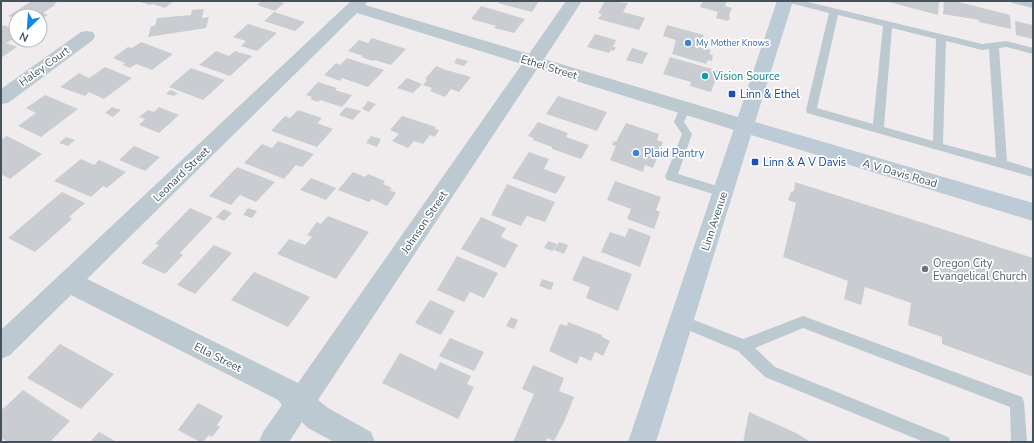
<svg xmlns="http://www.w3.org/2000/svg" width="1034" height="443" viewBox="0 0 1034 443" font-family="'Nunito Sans',sans-serif">
  <style>
    .building { fill: #c9cdd2 }
    .lines { fill: none; stroke-linecap: round; stroke-linejoin: round }
    .lane { fill: #bcc9d0; fill-rule: evenodd }
    .street { fill: #bcc9d0; fill-rule: evenodd }
    .secondary { fill: #bccbd5; fill-rule: evenodd }
    .shop-dot { fill: #3f7fe0; stroke: #fff; stroke-width: 1.5 }
    .culture-dot { fill: #0f9aa8; stroke: #fff; stroke-width: 1.5 }
    .transit-dot { fill: #1a4fb4; stroke: #fff; stroke-width: 1.5 }
    .worship-dot { fill: #6b7280; stroke: #fff; stroke-width: 1.5 }
    .labels { text-anchor: middle; stroke-width: 3.5; stroke-linejoin: round; paint-order: stroke }
    .far-shop-label { font-size: 9px; fill: #366cbe; stroke: #fff; text-anchor: start }
    .street-label { font-size: 11px; fill: #44535b; stroke: #fff }
    .culture-label { font-size: 11px; fill: #0d838f; stroke: #fff; text-anchor: start }
    .transit-label { font-size: 11px; fill: #164399; stroke: #fff; text-anchor: start }
    .shop-label { font-size: 11px; fill: #366cbe; stroke: #fff; text-anchor: start }
    .worship-label { font-size: 11px; fill: #5b616d; stroke: #fff; text-anchor: start }
  </style>
  <rect width="100%" height="100%" fill="#f0eced"/>
  <!-- building -->
  <g class="building">
    <polygon points="32,1 59,1 53,5 55,5 43,13 48,15 40,20 40,16 16,16 16,19 8,16"/>
    <polygon points="137,1 174,1 165,8 153,4 150,5"/>
    <polygon points="262,1 276,1 284,3 275,11 257,5"/>
    <polygon points="500,1 539,1 532,12 498,3"/>
    <polygon points="605,1 628,3 623,12 645,18 639,30 598,19 602,14 598,13"/>
    <polygon points="703,1 709,2 709,1 727,1 725,6 732,8 729,15 730,19 727,21 716,18 718,12 700,7"/>
    <polygon points="939,1 938,15 889,2 889,1"/>
    <polygon points="944,1 955,1 1010,15 1011,29 979,22 979,20 943,14"/>
    <polygon points="481,6 525,19 514,33 494,28 496,26 471,19"/>
    <polygon points="204,9 202,18 209,17 206,28 148,37 151,26 155,26 157,18 191,15 192,10"/>
    <polygon points="274,12 305,22 295,31 264,21"/>
    <polygon points="1015,21 1033,25 1033,39 1016,35"/>
    <polygon points="248,24 277,33 257,51 241,46 246,41 233,37"/>
    <polygon points="4,25 16,30 16,38 6,43 17,47 1,58 1,27"/>
    <polygon points="667,25 704,35 699,47 711,50 709,54 713,55 712,61 708,60 706,64 672,54 676,40 663,36"/>
    <polygon points="595,34 616,40 613,47 616,47 614,51 611,50 609,53 587,47"/>
    <polygon points="372,38 406,49 391,65 375,60 373,61 361,57 363,56 348,51 359,40 368,43"/>
    <polygon points="141,42 173,54 152,70 136,64 130,68 123,65 125,63 113,58 128,47 132,48"/>
    <polygon points="632,48 648,53 642,64 626,60"/>
    <polygon points="216,51 229,56 235,51 252,56 230,76 199,65"/>
    <polygon points="670,57 719,71 711,92 690,86 691,82 663,74"/>
    <polygon points="347,58 384,70 368,87 342,78 340,81 324,75 336,63 340,65"/>
    <polygon points="457,58 468,61 464,66 454,63"/>
    <polygon points="436,66 446,70 471,77 459,92 451,89 445,97 430,91 432,88 423,85 427,80 425,79"/>
    <polygon points="105,67 132,78 104,99 89,92 85,96 60,87 79,73 89,78"/>
    <polygon points="191,68 225,80 203,100 169,87"/>
    <polygon points="407,78 422,84 413,93 397,88"/>
    <polygon points="318,82 337,88 335,90 352,95 342,107 320,100 318,102 310,99 312,97 306,95"/>
    <polygon points="170,90 178,93 174,96 166,94"/>
    <polygon points="45,95 78,109 41,137 18,126 36,113 26,108"/>
    <polygon points="558,96 607,112 597,131 546,114"/>
    <polygon points="368,101 376,104 369,112 362,109"/>
    <polygon points="112,107 121,110 113,117 105,113"/>
    <polygon points="159,107 179,115 159,133 139,125 145,119 139,117 148,110 154,112"/>
    <polygon points="346,107 361,111 353,120 339,115"/>
    <polygon points="298,110 322,118 317,123 333,129 317,147 271,131 285,116 290,118"/>
    <polygon points="402,116 436,127 435,129 439,130 435,137 430,135 423,144 414,141 408,148 392,141 399,134 390,130"/>
    <polygon points="538,122 568,133 566,137 589,145 581,159 552,149 552,147 533,140 533,138 528,136"/>
    <polygon points="626,123 659,134 657,140 663,142 653,168 645,165 643,172 610,160 616,146 612,145 614,141 616,142"/>
    <polygon points="7,136 42,154 10,179 1,174 1,140"/>
    <polygon points="371,136 381,139 377,147 366,143"/>
    <polygon points="66,137 75,140 68,146 59,143"/>
    <polygon points="278,141 314,154 302,167 296,165 284,179 244,163 262,144 272,148"/>
    <polygon points="134,146 160,157 145,171 119,160"/>
    <polygon points="529,152 549,159 544,169 566,177 556,194 512,178"/>
    <polygon points="81,159 94,165 99,160 126,172 107,188 103,186 91,197 54,181"/>
    <polygon points="237,167 275,182 256,202 240,195 231,205 209,196"/>
    <polygon points="353,172 365,177 368,174 385,181 383,184 392,188 390,190 396,193 387,206 372,199 369,202 338,190"/>
    <polygon points="311,178 336,188 326,200 300,190"/>
    <polygon points="615,181 661,197 656,210 660,212 654,229 627,219 631,209 607,200"/>
    <polygon points="795,182 1033,258 1033,377 942,344 942,337 908,325 911,303 865,287 861,305 844,299 848,281 783,257 796,203 788,200 791,192 794,191"/>
    <polygon points="507,184 555,202 545,222 527,216 521,226 491,215"/>
    <polygon points="62,192 85,203 69,217 72,219 35,252 8,238"/>
    <polygon points="190,208 213,218 180,253 183,255 165,274 141,263 159,245 155,244"/>
    <polygon points="248,208 257,211 252,218 243,215"/>
    <polygon points="224,209 232,213 224,221 216,217"/>
    <polygon points="328,216 369,232 336,279 277,254 289,239 305,245 312,237 307,235 317,222 321,224"/>
    <polygon points="481,217 506,228 501,237 518,245 505,268 461,249"/>
    <polygon points="629,228 651,236 640,267 601,252 610,232 625,237"/>
    <polygon points="548,241 557,244 553,251 544,248"/>
    <polygon points="559,242 568,245 564,254 554,250"/>
    <polygon points="214,245 232,253 195,294 177,285"/>
    <polygon points="457,256 498,273 484,298 470,292 464,302 437,290"/>
    <polygon points="583,256 632,274 618,311 586,298 590,287 572,280"/>
    <polygon points="254,272 310,297 288,327 231,300"/>
    <polygon points="542,279 554,283 551,290 539,286"/>
    <polygon points="430,300 455,311 441,335 415,323"/>
    <polygon points="511,317 518,320 514,329 506,326"/>
    <polygon points="568,322 602,335 602,337 610,341 603,356 595,352 591,361 580,356 577,364 549,351 560,324 567,326"/>
    <polygon points="450,338 484,352 474,371 439,356"/>
    <polygon points="60,344 114,374 81,409 27,378"/>
    <polygon points="400,353 436,370 440,362 471,376 467,384 474,387 458,419 382,383"/>
    <polygon points="533,365 564,378 559,391 574,397 564,422 554,441 547,438 546,442 513,442 534,394 522,389"/>
    <polygon points="23,390 70,421 50,442 8,442 1,438 1,407 3,409"/>
    <polygon points="198,403 223,416 217,425 220,427 212,437 209,435 203,442 200,442 178,430"/>
    <polygon points="749,412 796,433 811,442 743,442"/>
    <polygon points="99,432 117,442 90,442"/>
  </g>
  <g class="lines">
    <!-- lane -->
    <g class="lane">
      <path d="M 789,1 L 804,1 L 982,44 L 1006,41 L 1033,48 L 1033,54 L 1006,47 L 999,48 L 1007,161 L 1033,169 L 1033,177 L 807,113 L 806,110 L 829,13 L 790,3 ZM 838,15 L 883,26 L 873,124 L 817,108 ZM 892,28 L 936,39 L 933,141 L 884,127 ZM 946,41 L 982,50 L 989,49 L 996,158 L 943,144 Z"/>
      <polygon points="1011,1 1033,2 1033,8 1012,3"/>
      <polygon points="685,104 689,105 690,108 684,122 692,134 678,174 727,189 729,192 727,195 723,197 671,181 667,180 665,177 682,134 674,122 681,105"/>
      <polygon points="681,315 743,339 803,316 1022,397 1024,402 1027,442 1011,442 1010,407 803,328 755,348 775,367 948,437 951,442 924,442 765,377 738,351 676,325 674,321 676,317"/>
    </g>
    <!-- street -->
    <g class="street">
      <path d="M 351,1 L 368,1 L 365,5 L 529,54 L 566,1 L 582,1 L 544,59 L 751,121 L 754,126 L 751,131 L 744,133 L 537,69 L 318,400 L 328,408 L 371,432 L 375,442 L 334,442 L 308,428 L 302,422 L 289,442 L 259,442 L 263,432 L 282,405 L 278,400 L 71,295 L 10,355 L 1,359 L 1,330 ZM 357,13 L 522,64 L 298,383 L 87,279 Z"/>
      <polygon points="87,31 93,32 95,36 93,40 8,103 1,104 1,89 81,32"/>
    </g>
    <!-- secondary -->
    <polygon class="secondary" points="777,1 793,1 755,122 1033,203 1033,221 751,135 656,442 628,442"/>
  </g>
  <!-- markers -->
  <g class="shop-dot">
    <circle cx="688" cy="43" r="4"/>
    <circle cx="636" cy="153" r="4"/>
  </g>
  <circle class="culture-dot" cx="705" cy="76" r="4"/>
  <g class="transit-dot">
    <rect x="728" y="90" width="8" height="8" rx="2"/>
    <rect x="751" y="158" width="8" height="8" rx="2"/>
  </g>
  <circle class="worship-dot" cx="925" cy="269" r="4"/>
  <g class="labels">
    <!-- far-shop labels -->
    <g class="far-shop-label">
      <text x="696" y="46">My Mother Knows</text>
    </g>
    <!-- street labels -->
    <g class="street-label">
      <text transform="translate(44 66) rotate(-36)" y="4">Haley Court</text>
      <text transform="translate(549 67) rotate(17)" y="4">Ethel Street</text>
      <text transform="translate(900 173) rotate(16)" y="4">A V Davis Road</text>
      <text transform="translate(181 174) rotate(-44)" y="4">Leonard Street</text>
      <text transform="translate(714 221) rotate(-72)" y="4">Linn Avenue</text>
      <text transform="translate(424 222) rotate(-56)" y="4">Johnson Street</text>
      <text transform="translate(218 357) rotate(27)" y="4">Ella Street</text>
    </g>
    <!-- culture labels -->
    <g class="culture-label">
      <text x="713" y="80">Vision Source</text>
    </g>
    <!-- transit labels -->
    <g class="transit-label">
      <text x="740" y="98">Linn &amp; Ethel</text>
      <text x="763" y="166">Linn &amp; A V Davis</text>
    </g>
    <!-- shop labels -->
    <g class="shop-label">
      <text x="644" y="157">Plaid Pantry</text>
    </g>
    <!-- worship labels -->
    <g class="worship-label">
      <text x="933" y="267">Oregon City<tspan x="933" dy="13">Evangelical Church</tspan></text>
    </g>
  </g>
  <!-- border -->
  <rect width="1034" height="443" fill="none" stroke="#44535b" stroke-width="4"/>
  <!-- north arrow -->
  <g transform="translate(28 28) rotate(205)"><circle r="19" fill="#ffffff" stroke="#b4babd"/>
  <path d="M0-3L7 15L0 10L-7 15Z" fill="#1188e5"/>
  <text y="-6" font-size="11" font-weight="bold" text-anchor="middle" fill="#44535b">N</text>
  </g>
</svg>
